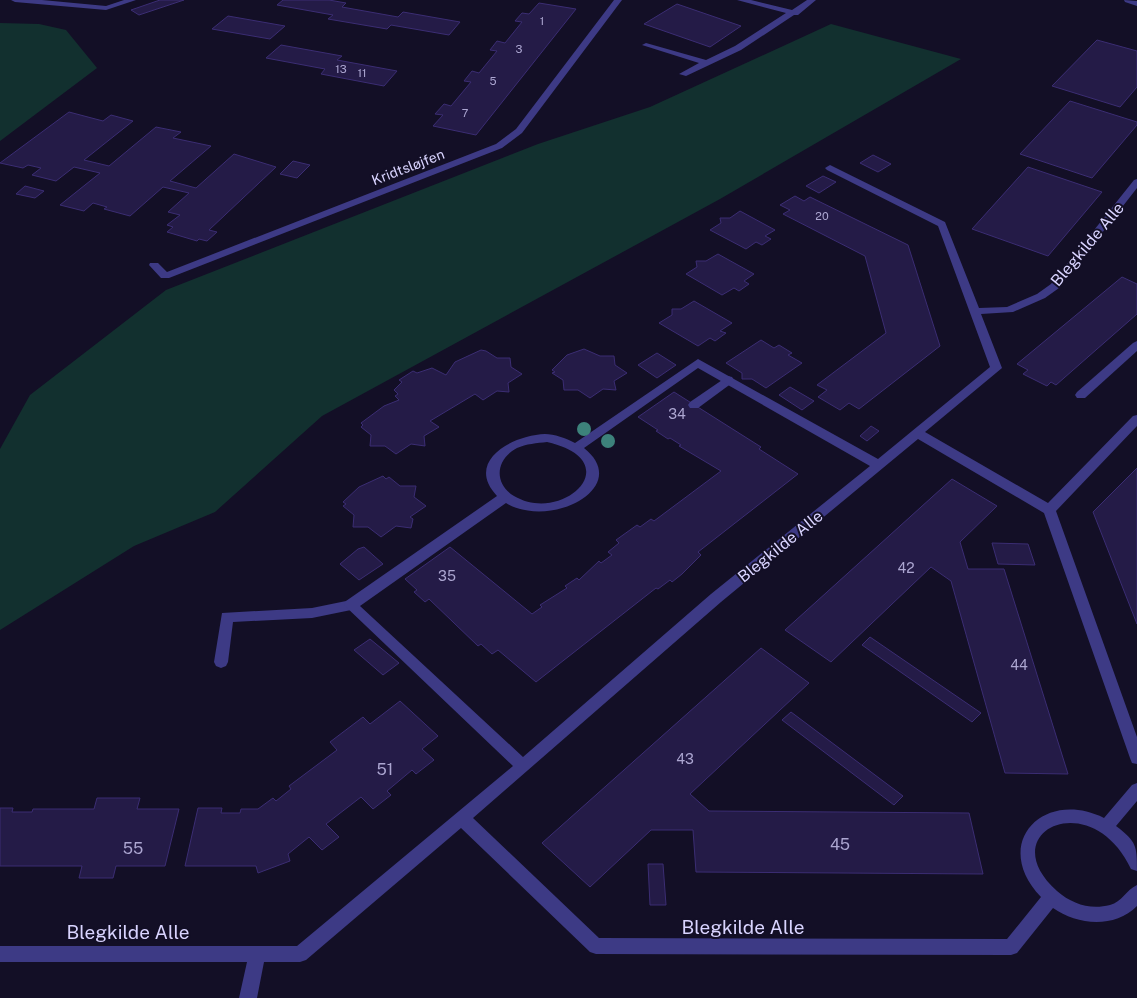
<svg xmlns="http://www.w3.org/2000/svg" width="1137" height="998" viewBox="0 0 1137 998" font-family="'Public Sans',sans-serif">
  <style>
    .green { fill: #12302f }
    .building { fill: #241b47; stroke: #3b2d73 }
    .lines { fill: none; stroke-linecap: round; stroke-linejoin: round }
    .service { fill: #3d3a85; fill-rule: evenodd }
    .minor { fill: #3d3a85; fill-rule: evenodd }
    .tertiary { fill: #3d3a85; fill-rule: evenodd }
    .tree { fill: #3d827b }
    .labels { text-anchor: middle; stroke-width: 4; stroke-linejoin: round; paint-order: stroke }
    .far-number-label { font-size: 11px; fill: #aca6d1 }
    .far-street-label { font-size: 14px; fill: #d9d4ff; stroke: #130f26 }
    .number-label { font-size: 14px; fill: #aca6d1 }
    .street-label { font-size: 16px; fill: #d9d4ff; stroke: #130f26 }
    .near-number-label { font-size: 16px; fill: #aca6d1 }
    .near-street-label { font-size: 19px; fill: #d9d4ff; stroke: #130f26 }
  </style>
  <rect width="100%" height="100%" fill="#130f26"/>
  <!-- green -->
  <g class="green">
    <polygon points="0,23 39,24 66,30 97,68 0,141"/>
    <polygon points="831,24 961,59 720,199 322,416 215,512 134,546 0,630 0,449 30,395 166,290 538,144 650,107"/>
  </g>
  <!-- building -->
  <g class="building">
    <polygon points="160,0 184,0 139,15 131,10"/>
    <polygon points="283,0 329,0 346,3 342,7 398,17 403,12 460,22 449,35 391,25 387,29 328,19 333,15 277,5"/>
    <polygon points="539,3 576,9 476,135 433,126 443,115 435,114 444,104 451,106 471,82 464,81 472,71 479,73 497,51 490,50 497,41 505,43 522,22 515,21 522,13 529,14"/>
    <polygon points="677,4 741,26 710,47 644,24"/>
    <polygon points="228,16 285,26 270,39 212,29"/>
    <polygon points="1097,40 1137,51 1137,87 1120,107 1052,86"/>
    <polygon points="281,45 342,56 337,60 397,71 384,86 321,74 325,69 266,58"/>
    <polygon points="1070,101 1137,122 1137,125 1092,178 1020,154"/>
    <polygon points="69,112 103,121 111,115 133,121 84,160 109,166 156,127 181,132 173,138 211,146 170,181 196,188 234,154 276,167 209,230 217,232 207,241 199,239 197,241 167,232 173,227 167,225 180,215 168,212 189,193 163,187 130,216 104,209 107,207 93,203 84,211 60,205 100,173 74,167 56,181 32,175 41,168 28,165 23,168 0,163"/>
    <polygon points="873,155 891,164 878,172 860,163"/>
    <polygon points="293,161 310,165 297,178 280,174"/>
    <polygon points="1028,167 1102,192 1048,256 972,229"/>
    <polygon points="823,176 836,182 819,193 806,186"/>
    <polygon points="25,186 44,191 35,198 16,194"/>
    <polygon points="795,196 804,201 810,197 908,245 940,346 859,409 849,403 840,410 818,397 827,390 817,385 886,333 865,256 783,214 790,210 780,205"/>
    <polygon points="740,211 775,230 765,236 771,239 762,245 756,242 746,249 710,230 721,223 720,218 730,218"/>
    <polygon points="718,254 754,274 744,281 749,284 739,291 734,288 722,295 686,274 697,267 696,261 706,261"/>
    <polygon points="1122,277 1137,284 1137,314 1056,385 1051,382 1047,386 1023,374 1028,370 1017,364"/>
    <polygon points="694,301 732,323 720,331 726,333 715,341 710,338 698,346 659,323 672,315 672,309 681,309"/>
    <polygon points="761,340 774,348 779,345 792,353 788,355 802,363 766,388 752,379 742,379 742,373 726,363"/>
    <polygon points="584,349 600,356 614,356 615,365 627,373 614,381 616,390 603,389 590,398 578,390 564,390 563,380 552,373 555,372 552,370 567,355"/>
    <polygon points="481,350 486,351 497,358 510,358 511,367 522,374 508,383 509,392 497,391 483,400 475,394 430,421 439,427 424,436 425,446 411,444 396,454 385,446 370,446 371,435 361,427 363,425 361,423 384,406 399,400 395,396 398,394 394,390 402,382 399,380 413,371 417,373 432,368 446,375 455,362"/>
    <polygon points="657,353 676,365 657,378 638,365"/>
    <polygon points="790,387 814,401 802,410 779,395"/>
    <polygon points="674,392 761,447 759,449 798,474 698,552 701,555 682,574 672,582 670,580 658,589 656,588 536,682 498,650 492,654 481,644 478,646 429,599 425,602 414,592 417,590 405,579 450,547 532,614 542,607 540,605 567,588 565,586 577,578 579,580 599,561 601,563 612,555 608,552 619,543 616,540 637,525 640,527 651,519 654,521 721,471 679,446 681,445 670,438 668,439 656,431 658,430 638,417"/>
    <polygon points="871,426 879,431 867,441 860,436"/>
    <polygon points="1137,468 1137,624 1093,512"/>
    <polygon points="383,476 386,479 389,477 400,486 416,486 414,497 426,506 410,517 413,519 411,528 396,526 381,537 368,527 353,527 354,515 343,506 346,504 343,502 359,487"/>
    <polygon points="952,479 997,506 960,542 968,569 1004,569 1068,774 1005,773 951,581 931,567 831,662 785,630"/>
    <polygon points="992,543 1028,544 1035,565 998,564"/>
    <polygon points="364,547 383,564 359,580 340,564 358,549"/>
    <polygon points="870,637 981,713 972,722 862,645"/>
    <polygon points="370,639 399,663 383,675 354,650"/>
    <polygon points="761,648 809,683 690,794 709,811 969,813 983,874 696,872 693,830 651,830 590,887 542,843"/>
    <polygon points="400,701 438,736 422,749 434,760 416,774 412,770 387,791 391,795 373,809 361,797 326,824 339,837 322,850 309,837 288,854 290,861 258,873 256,866 185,866 198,808 222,808 221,813 240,813 241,809 258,809 273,798 276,801 291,789 289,786 337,750 330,742 363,717 370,724"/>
    <polygon points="791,712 903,796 894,805 782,720"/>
    <polygon points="97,798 140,798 137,809 179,809 165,866 116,866 113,878 79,878 82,866 0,866 0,808 13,808 12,812 32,812 33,809 94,809"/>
    <polygon points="648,864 663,864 666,905 650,905"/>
  </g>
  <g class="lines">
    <!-- service -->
    <g class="service">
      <polygon points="728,376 732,377 734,380 732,383 698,408 690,408 688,405 690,402"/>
      <polygon points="351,600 356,601 358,605 356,609 312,618 233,622 228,662 226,666 221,668 216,666 214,662 222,613 312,608"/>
    </g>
    <!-- minor -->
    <g class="minor">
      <polygon points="11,0 42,0 106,6 124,0 136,0 106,10 15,2"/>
      <polygon points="614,0 622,0 522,133 502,148 169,278 161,278 149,265 150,263 158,263 167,272 496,144 516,129"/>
      <polygon points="737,0 751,0 792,10 807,0 816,0 798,15 794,15 741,50 686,76 679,74 699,63 642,45 646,43 706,60 735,46 786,13"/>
      <path d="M 830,165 L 945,222 L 979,308 L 1007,307 L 1037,294 L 1051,284 L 1134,180 L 1137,179 L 1137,188 L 1059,288 L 1045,298 L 1013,312 L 981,314 L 1002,368 L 925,432 L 1048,503 L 1133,416 L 1137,415 L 1137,426 L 1056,511 L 1137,737 L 1137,764 L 1132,763 L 1130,758 L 1044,513 L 918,439 L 721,602 L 473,818 L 599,938 L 1007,939 L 1041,897 C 990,844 1043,788 1104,818 L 1132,785 L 1137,783 L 1137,801 L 1116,826 C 1137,842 1137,846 1137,871 L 1131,869 C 1091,784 991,832 1057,891 C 1072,904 1090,910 1110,905 C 1122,902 1126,890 1137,885 L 1137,906 C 1114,929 1077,925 1053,908 L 1017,953 L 1011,955 L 596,954 L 590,952 L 461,828 L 306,960 L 300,962 L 264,962 L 257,998 L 239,998 L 247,962 L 0,962 L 0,946 L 297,946 L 513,766 L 344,605 L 346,601 L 497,496 C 464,461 513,435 545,434 C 554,434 566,438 575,443 L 698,359 L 878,459 L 990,367 L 938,226 L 827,170 L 825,168 ZM 698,368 L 870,466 L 711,594 L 523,757 L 360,606 L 506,503 C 551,530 633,487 584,448 ZM 547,442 C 630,461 563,525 514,496 C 493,483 496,459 517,448 C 526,444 537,443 547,442 Z"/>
      <polygon points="1137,341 1137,351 1085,398 1077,398 1075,395 1077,392 1133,343"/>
    </g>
    <!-- tertiary -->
    <polygon class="tertiary" points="1124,0 1137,1 1137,6 1125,2"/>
  </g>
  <!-- trees -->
  <g class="tree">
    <circle cx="584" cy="429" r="7"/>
    <circle cx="608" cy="441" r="7"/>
  </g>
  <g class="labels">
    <!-- far-number labels -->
    <g class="far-number-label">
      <text x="542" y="25">1</text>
      <text x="519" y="53">3</text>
      <text x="341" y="73">13</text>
      <text x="362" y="77">11</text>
      <text x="493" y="85">5</text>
      <text x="465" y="117">7</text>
      <text x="822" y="220">20</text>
    </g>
    <!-- far-street labels -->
    <g class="far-street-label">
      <text transform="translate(408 167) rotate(-21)" y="5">Kridtsløjfen</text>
    </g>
    <!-- number labels -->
    <g class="number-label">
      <text x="677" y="419">34</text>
      <text x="906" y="573">42</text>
      <text x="447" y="581">35</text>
      <text x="1019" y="670">44</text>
      <text x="685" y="764">43</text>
    </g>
    <!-- street labels -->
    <g class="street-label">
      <text transform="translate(1087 244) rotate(-50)" y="6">Blegkilde Alle</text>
      <text transform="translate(780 546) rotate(-39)" y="6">Blegkilde Alle</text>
    </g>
    <!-- near-number labels -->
    <g class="near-number-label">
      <text x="385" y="775">51</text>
      <text x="840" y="850">45</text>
      <text x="133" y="854">55</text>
    </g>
    <!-- near-street labels -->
    <g class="near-street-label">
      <text x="743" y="934">Blegkilde Alle</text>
      <text x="128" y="939">Blegkilde Alle</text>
    </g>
  </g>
</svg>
